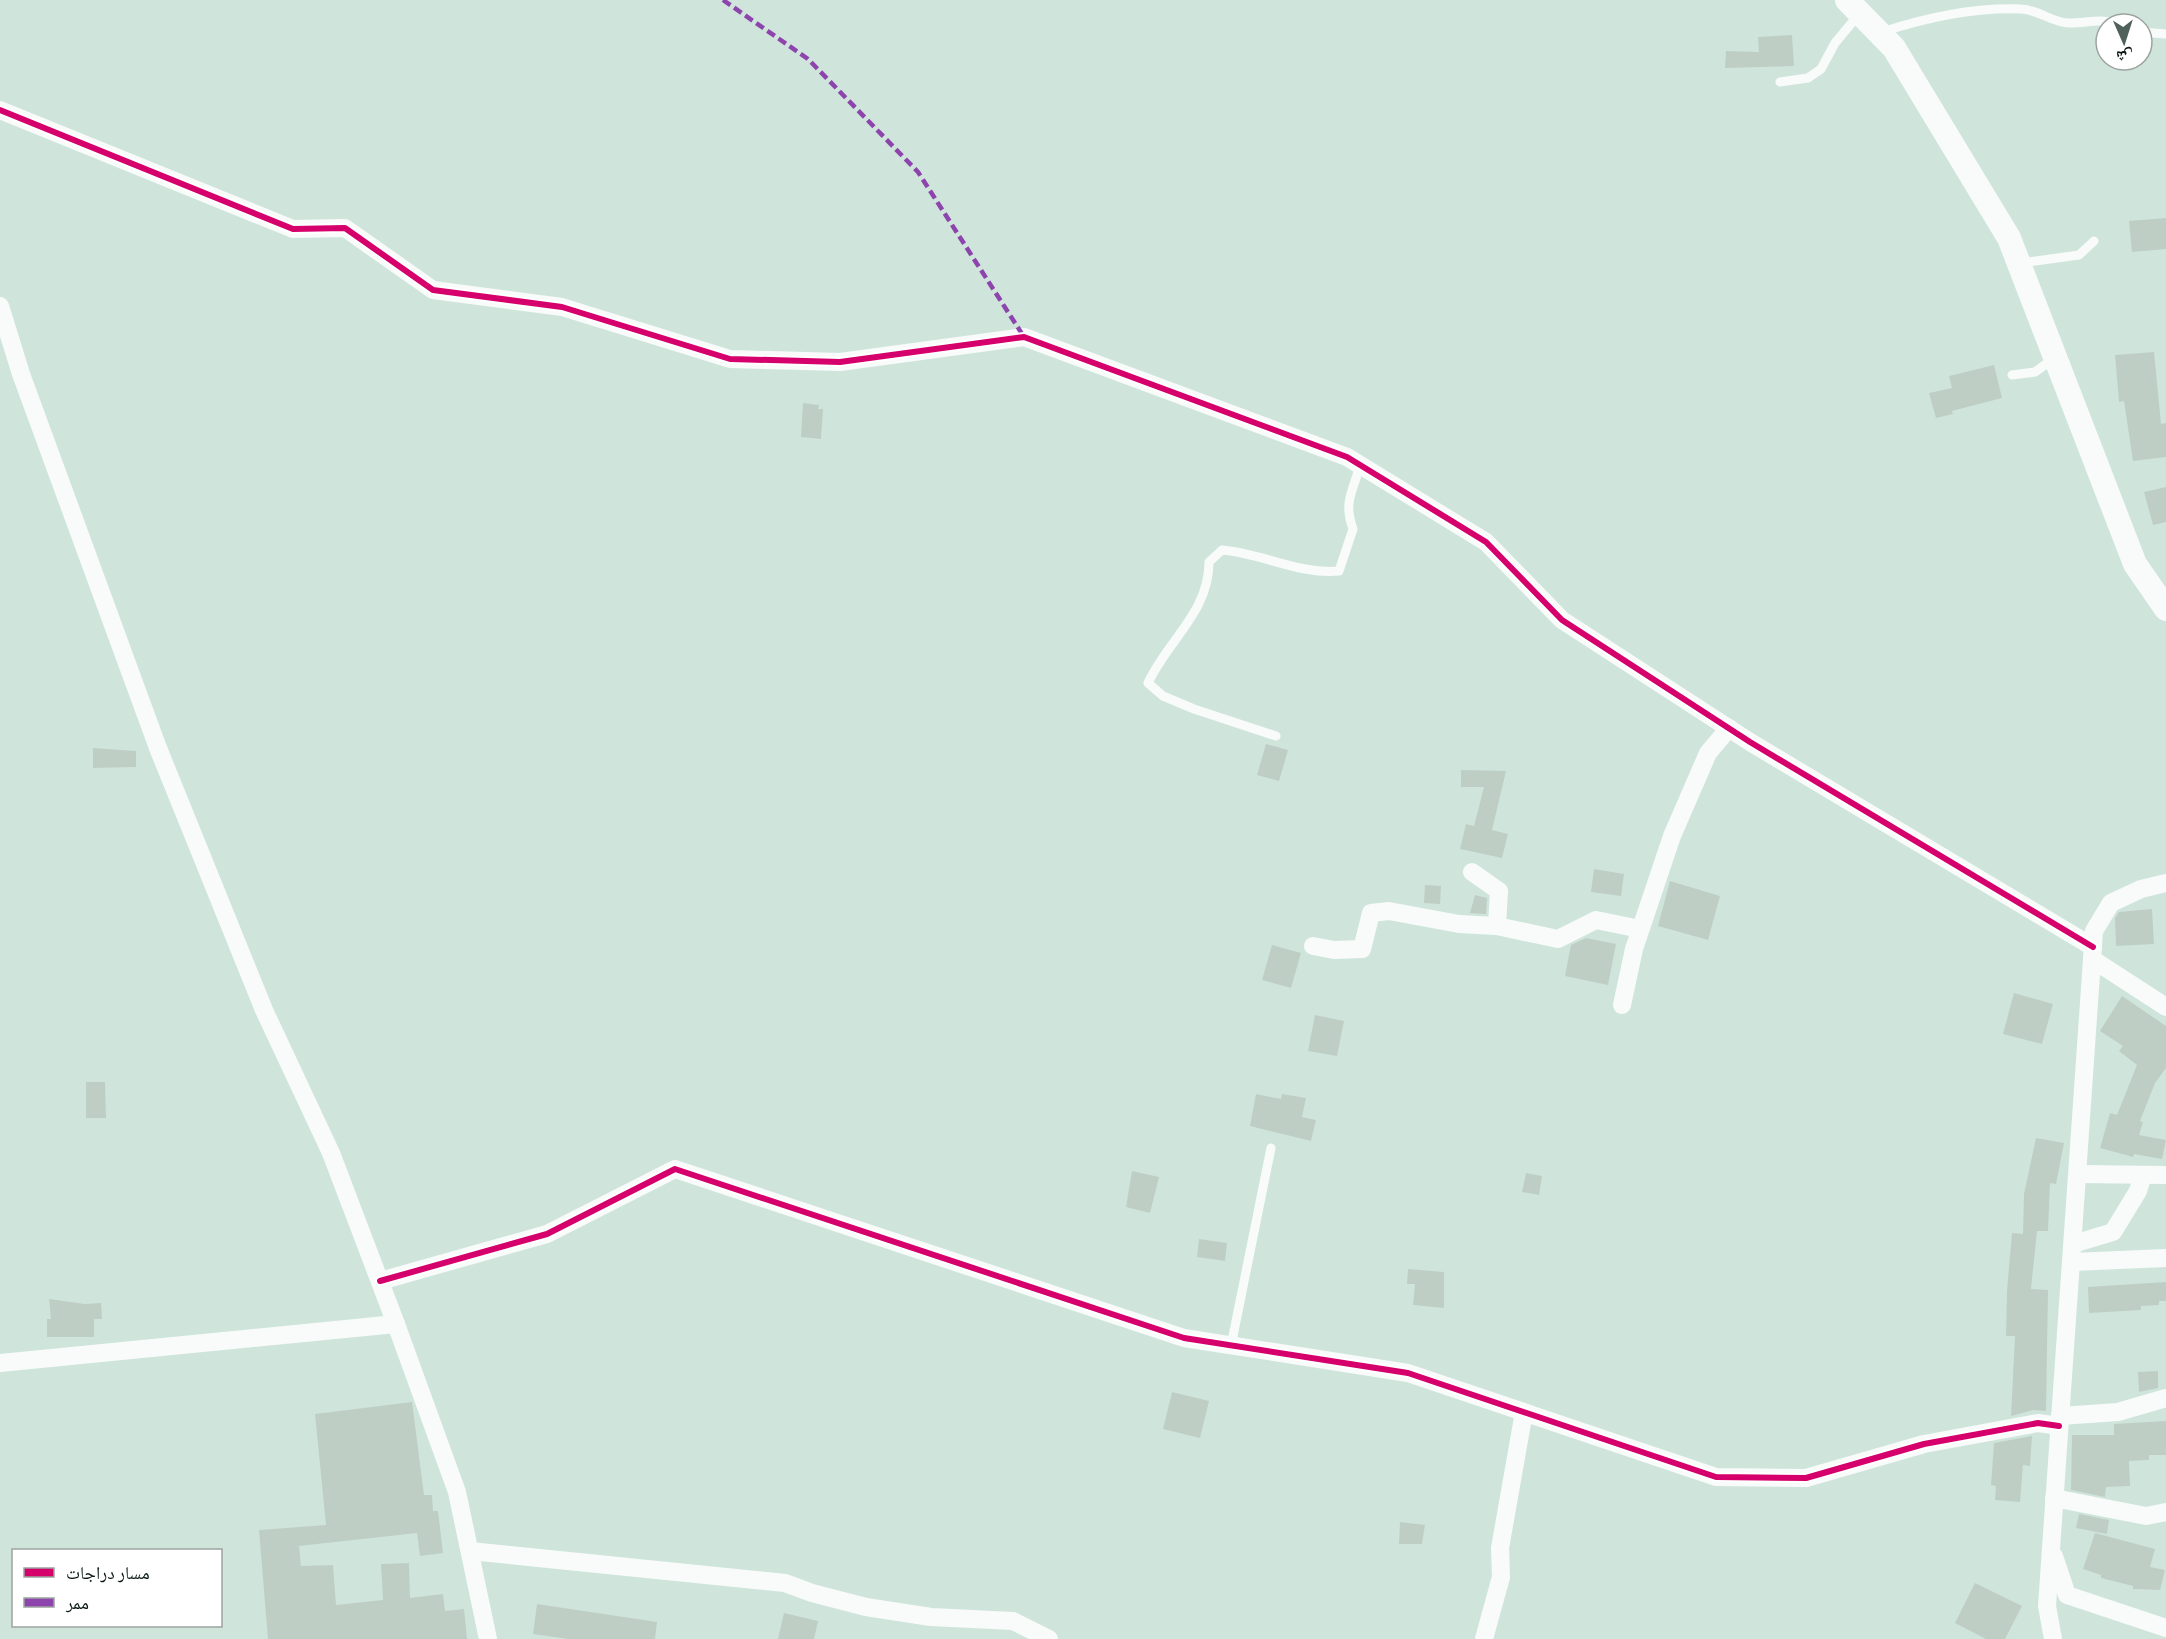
<svg xmlns="http://www.w3.org/2000/svg" width="2166" height="1639" viewBox="0 0 2166 1639" font-family="'Crimson Pro','Noto Naskh Arabic',serif">
  <style>
    .building { fill: #bfcec5 }
    .lines { fill: none; stroke-linecap: round; stroke-linejoin: round }
    .lane { stroke: #f8fbfa; stroke-width: 9 }
    .street { stroke: #f8fbfa; stroke-width: 18 }
    .secondary { stroke: #f8fbfa; stroke-width: 24 }
    .quiet { stroke: #8e44ad; stroke-width: 4.5; stroke-dasharray: 9 4.5; stroke-linecap: butt }
    .cycleway-casing { stroke: #fff; stroke-width: 10 }
    .cycleway { stroke: #d6006c; stroke-width: 6 }
  </style>
  <rect width="100%" height="100%" fill="#cfe5dc"/>
  <!-- building -->
  <g class="building">
    <polygon points="1792,35 1794,66 1725,68 1726,51 1759,52 1758,37"/>
    <polygon points="2166,218 2166,249 2132,252 2129,221"/>
    <polygon points="2154,352 2161,424 2166,423 2166,457 2133,461 2124,401 2119,402 2115,355"/>
    <polygon points="1994,365 2002,398 1952,411 1953,414 1936,418 1929,393 1952,388 1949,376"/>
    <polygon points="803,403 819,405 818,409 823,409 821,439 801,437"/>
    <polygon points="2166,487 2166,522 2153,525 2144,492"/>
    <polygon points="1266,744 1288,750 1279,781 1257,775"/>
    <polygon points="93,748 136,751 136,767 93,768"/>
    <polygon points="1461,770 1506,771 1492,830 1508,834 1502,858 1460,849 1466,824 1474,826 1484,787 1461,787"/>
    <polygon points="1594,869 1624,874 1621,896 1591,892"/>
    <polygon points="1670,881 1720,896 1708,940 1658,926"/>
    <polygon points="1425,885 1441,886 1440,904 1424,903"/>
    <polygon points="1475,895 1487,898 1486,914 1470,913"/>
    <polygon points="2152,909 2154,944 2116,946 2115,918 2119,912"/>
    <polygon points="1586,938 1616,944 1608,985 1565,976 1571,945"/>
    <polygon points="1272,945 1301,953 1291,988 1262,980"/>
    <polygon points="2014,993 2053,1004 2042,1044 2003,1034"/>
    <polygon points="2122,996 2166,1026 2166,1068 2155,1083 2140,1121 2143,1122 2139,1135 2166,1140 2162,1159 2134,1154 2133,1157 2100,1148 2110,1113 2117,1115 2137,1065 2119,1051 2123,1046 2100,1031"/>
    <polygon points="1315,1015 1344,1021 1337,1056 1308,1051"/>
    <polygon points="86,1082 105,1082 106,1118 86,1118"/>
    <polygon points="1256,1094 1281,1099 1282,1094 1306,1098 1302,1117 1316,1120 1311,1141 1250,1126"/>
    <polygon points="2036,1138 2064,1143 2056,1184 2050,1183 2048,1231 2037,1231 2031,1289 2048,1290 2046,1411 2033,1410 2011,1416 2015,1336 2006,1336 2007,1291 2012,1233 2023,1234 2024,1194"/>
    <polygon points="1132,1171 1159,1177 1150,1213 1126,1207"/>
    <polygon points="1526,1173 1542,1176 1539,1195 1522,1192"/>
    <polygon points="1199,1239 1227,1243 1225,1261 1197,1257"/>
    <polygon points="1408,1269 1444,1272 1444,1308 1413,1305 1415,1284 1407,1284"/>
    <polygon points="2166,1282 2166,1301 2159,1301 2159,1305 2141,1306 2141,1310 2089,1313 2088,1287"/>
    <polygon points="49,1299 85,1304 101,1303 102,1319 94,1319 94,1337 47,1337 47,1319 51,1319"/>
    <polygon points="2158,1371 2158,1388 2139,1392 2138,1372"/>
    <polygon points="1172,1392 1209,1401 1200,1438 1163,1429"/>
    <polygon points="412,1402 424,1495 432,1495 433,1511 438,1511 443,1553 420,1556 417,1533 299,1546 301,1566 333,1565 336,1605 383,1600 381,1564 409,1563 410,1598 443,1594 445,1611 464,1609 467,1639 268,1639 259,1530 326,1525 315,1414"/>
    <polygon points="2166,1421 2166,1455 2149,1455 2149,1460 2129,1461 2130,1486 2106,1487 2105,1497 2071,1490 2072,1435 2114,1435 2114,1424"/>
    <polygon points="2032,1436 2030,1466 2023,1465 2020,1502 1995,1500 1996,1486 1991,1485 1994,1443"/>
    <polygon points="2079,1514 2109,1520 2107,1534 2076,1528"/>
    <polygon points="1400,1522 1425,1525 1422,1544 1399,1544"/>
    <polygon points="2095,1533 2155,1549 2150,1567 2165,1570 2160,1590 2133,1589 2133,1586 2101,1578 2101,1575 2083,1569"/>
    <polygon points="1975,1583 2022,1606 2005,1639 1986,1639 1955,1623"/>
    <polygon points="537,1604 657,1622 655,1639 568,1639 533,1634"/>
    <polygon points="784,1613 818,1621 814,1639 778,1639"/>
  </g>
  <g class="lines">
    <!-- lane -->
    <g class="lane">
      <path d="M 1882,32 C 1925,18 1975,7 2021,9 C 2037,9 2053,23 2069,23 C 2088,23 2100,18 2119,24"/>
      <polyline points="2142,32 2166,34"/>
      <polyline points="1780,82 1808,78 1821,69 1835,43 1860,13"/>
      <polyline points="2021,263 2079,255 2094,241"/>
      <polyline points="2012,375 2035,372 2053,359"/>
      <path d="M 1276,736 L 1194,709 L 1163,696 L 1148,683 C 1168,640 1209,612 1209,562 L 1222,550 C 1261,553 1300,575 1339,571 L 1353,529 C 1343,501 1353,492 1360,465"/>
      <polyline points="1231,1346 1271,1148"/>
    </g>
    <!-- street -->
    <g class="street">
      <polyline points="0,110 293,229 345,228 433,290 562,307 730,359 840,362 1024,337 1347,457 1486,542 1562,620 1750,742 2093,947"/>
      <polyline points="0,306 21,374 158,748 264,1010 331,1153 396,1324 457,1492 488,1639"/>
      <polyline points="1472,872 1499,891 1497,926 1558,939 1596,920 1640,929"/>
      <polyline points="1313,946 1334,950 1362,949 1371,913 1389,911 1459,924 1497,926"/>
      <polyline points="2092,959 2166,1007"/>
      <polyline points="1622,1005 1634,949 1672,836 1708,753 1729,728"/>
      <polyline points="2078,1174 2166,1175"/>
      <polyline points="2073,1244 2113,1232 2138,1191 2143,1175"/>
      <polyline points="2072,1262 2166,1258"/>
      <polyline points="380,1281 547,1234 675,1169 1184,1338 1408,1373 1716,1477 1806,1478 1924,1444 2038,1423 2059,1426"/>
      <polyline points="0,1363 396,1324"/>
      <polyline points="2060,1416 2118,1412 2166,1398"/>
      <polyline points="2054,1498 2146,1516 2166,1512"/>
      <polyline points="470,1551 785,1583 812,1593 866,1607 931,1617 1013,1621 1049,1639"/>
      <polyline points="2054,1556 2067,1595 2166,1628"/>
      <polyline points="1484,1639 1501,1577 1500,1548 1524,1412"/>
      <polyline points="2053,1639 2047,1606 2094,931 2111,903 2141,889 2166,883"/>
    </g>
    <!-- secondary -->
    <polyline class="secondary" points="1847,0 1894,48 2009,238 2135,564 2166,609"/>
    <!-- quiet -->
    <polyline class="quiet" points="723,0 808,59 918,172 1024,337"/>
    <defs>
      <g id="cycleway">
        <polyline points="0,110 293,229 345,228 433,290 562,307 730,359 840,362 1024,337 1347,457 1486,542 1562,620 1750,742 2093,947"/>
        <polyline points="380,1281 547,1234 675,1169 1184,1338 1408,1373 1716,1477 1806,1478 1924,1444 2038,1423 2059,1426"/>
      </g>
    </defs>
    <!-- cycleway casing -->
    <use href="#cycleway" class="cycleway-casing"/>
    <!-- cycleway -->
    <use href="#cycleway" class="cycleway"/>
  </g>
  <!-- legend -->
  <rect x="12" y="1549" width="210" height="78" fill="#ffffff" stroke="#9da3a1" stroke-width="1.5"/>
  <rect x="24" y="1568" width="30" height="9" fill="#d6006c" stroke="#9da3a1" stroke-width="1.5"/>
  <text x="66" y="1579" font-size="18" fill="#0b1a15">مسار دراجات</text>
  <rect x="24" y="1598" width="30" height="9" fill="#8e44ad" stroke="#9da3a1" stroke-width="1.5"/>
  <text x="66" y="1609" font-size="18" fill="#0b1a15">ممر</text>
  <!-- north arrow -->
  <g transform="translate(2124 42) rotate(177)"><circle r="28" fill="#ffffff" stroke="#9da3a1" stroke-width="1.5"/>
  <path d="M0-4.5L10 22L0 15L-10 22Z" fill="#50615b"/>
  <text y="-9" font-size="16" font-weight="bold" text-anchor="middle" fill="#0b1a15">ش</text>
  </g>
</svg>
